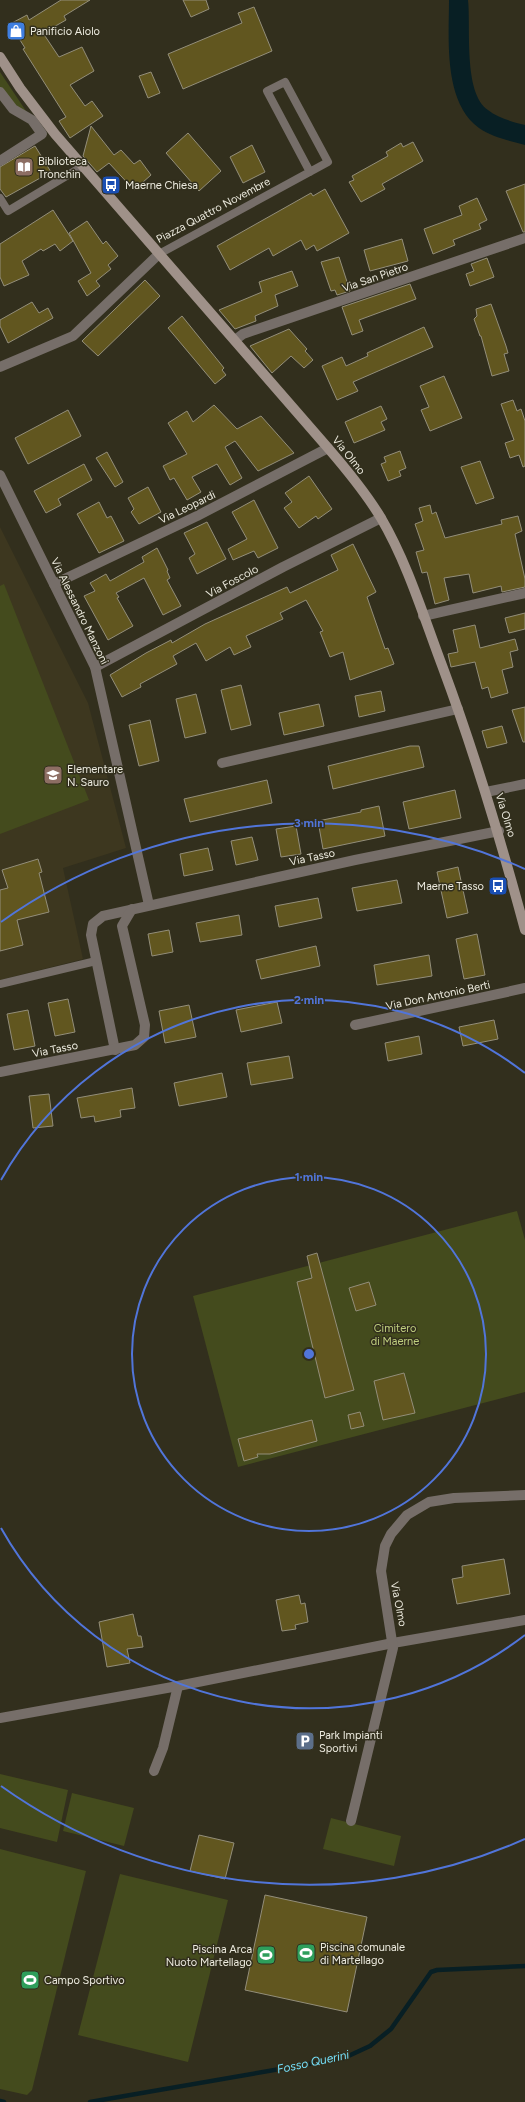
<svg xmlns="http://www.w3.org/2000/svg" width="525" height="2102" viewBox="0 0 525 2102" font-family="Figtree,sans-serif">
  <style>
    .built { fill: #3d371f }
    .green { fill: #444b1d }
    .water { fill: #081f24 }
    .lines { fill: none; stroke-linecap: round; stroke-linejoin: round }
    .stream { stroke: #081f24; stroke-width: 4.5 }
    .building { fill: #61561f; stroke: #938e7a }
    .lane { stroke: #766e69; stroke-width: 8 }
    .street { stroke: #766e69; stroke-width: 10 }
    .secondary { stroke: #9f9189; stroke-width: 10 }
    .ring { fill: none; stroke: #5175da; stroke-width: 2 }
    .labels { text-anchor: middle; stroke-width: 3; stroke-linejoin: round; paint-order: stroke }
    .poi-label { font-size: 11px; fill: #edebdf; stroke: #322f1d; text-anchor: start }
    .street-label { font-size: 11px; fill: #edebdf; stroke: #322f1d }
    .park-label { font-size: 11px; fill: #c0cf7f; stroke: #322f1d }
    .water-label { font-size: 12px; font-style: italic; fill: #74dff9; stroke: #322f1d }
    .centre { fill: #5175da; stroke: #322f1d; stroke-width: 2 }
    .ring-label { font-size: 12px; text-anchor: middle; font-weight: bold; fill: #5175da; stroke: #322f1d; stroke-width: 3; stroke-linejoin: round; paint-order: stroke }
  </style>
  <rect width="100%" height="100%" fill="#322f1d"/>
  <!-- built -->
  <polygon class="built" points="0,527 88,703 126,848 63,868 83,959 0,980"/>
  <!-- green -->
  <g class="green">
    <polygon points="0,72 32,120 0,92"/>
    <polygon points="4,584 89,800 0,834 0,586"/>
    <polygon points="517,1211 525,1240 525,1392 238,1467 193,1296"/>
    <polygon points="0,1774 68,1790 57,1842 0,1828"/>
    <polygon points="72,1793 134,1808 124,1846 63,1831"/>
    <polygon points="331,1818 401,1836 394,1866 323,1849"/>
    <polygon points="0,1849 86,1871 32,2090 27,2095 0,2089"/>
    <polygon points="120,1874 228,1900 188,2062 78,2035"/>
  </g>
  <!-- water -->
  <path class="water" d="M 449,0 L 468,0 C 471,27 463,93 488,110 C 498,118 513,122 525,125 L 525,145 C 510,141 492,137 479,128 C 443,102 449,39 449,0 Z"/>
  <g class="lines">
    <!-- stream -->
    <g class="stream">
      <polyline points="0,2101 4,2102"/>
      <polyline points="90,2102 344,2058 370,2046 391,2029 431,1972 437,1970 525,1966"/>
    </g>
  </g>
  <!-- building -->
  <g class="building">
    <polygon points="61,0 90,0 64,16 66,20 43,33 59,57 82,47 94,71 70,85 85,106 92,101 103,116 70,138 59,121 66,117 23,49 25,48 10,24 27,15 29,20"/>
    <polygon points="183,0 206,0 209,9 191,17"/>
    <polygon points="254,7 272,51 183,89 168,54 242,23 238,13"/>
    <polygon points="151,72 160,93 148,98 139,76"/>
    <polygon points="91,126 114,155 121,150 134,164 140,160 151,175 134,190 109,163 97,172 83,156"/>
    <polygon points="188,133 221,171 199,191 166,153"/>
    <polygon points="413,142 423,161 382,184 385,189 361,202 349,182 354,180 352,176 388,156 386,152 401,143 403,147"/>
    <polygon points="252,145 265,172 243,183 230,157"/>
    <polygon points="35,146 51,172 6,197 0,189 0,167"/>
    <polygon points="525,184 525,232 523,232 506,191"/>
    <polygon points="325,189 349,233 317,251 314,245 306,250 301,240 273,256 269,248 230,270 217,246 311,193 313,196"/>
    <polygon points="477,198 487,220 479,224 481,229 453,240 455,245 433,254 424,229 462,215 459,206"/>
    <polygon points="53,210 73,241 60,251 55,244 43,251 41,249 22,261 29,275 4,286 0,277 0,244"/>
    <polygon points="87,221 103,244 106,241 118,256 108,265 111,269 96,281 100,286 87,296 78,281 91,273 69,233"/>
    <polygon points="402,239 408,261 370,271 364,250"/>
    <polygon points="339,257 350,291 337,295 335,290 331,291 321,262"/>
    <polygon points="487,258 494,277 470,286 466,274 474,271 471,264"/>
    <polygon points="292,271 298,286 275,295 278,306 255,316 256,321 235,329 219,310 262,292 259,282"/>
    <polygon points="145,280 160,296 98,356 82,341"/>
    <polygon points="410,284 416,299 359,320 363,331 352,335 342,307"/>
    <polygon points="32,302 39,313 48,308 53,318 8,343 0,326 0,320"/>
    <polygon points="491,304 506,346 508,353 504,354 509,371 492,376 481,336 480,336 474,319 477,316 476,309"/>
    <polygon points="182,316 224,368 222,370 226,375 215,384 168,328"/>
    <polygon points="424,327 433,347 353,382 358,391 337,400 322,366 342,357 346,366 368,356 367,353"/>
    <polygon points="289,329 307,349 305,351 313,360 304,368 291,356 272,373 250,346"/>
    <polygon points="444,376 462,418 430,431 421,410 429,407 420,386"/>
    <polygon points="513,400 517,411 521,409 525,421 525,466 523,467 519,455 510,458 505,443 514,440 501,404"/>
    <polygon points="214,405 237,429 261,416 294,453 258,471 235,441 225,447 242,478 230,485 217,464 192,477 201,492 187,500 174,478 170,480 163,466 187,454 168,423 187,411 193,422"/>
    <polygon points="381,406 387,419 381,422 385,430 354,443 345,422"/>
    <polygon points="68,410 81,436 28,464 15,438"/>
    <polygon points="400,451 406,468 399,471 401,476 388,481 381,464 386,462 384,457"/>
    <polygon points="107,452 123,482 115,487 96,458"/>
    <polygon points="480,461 494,498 476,504 461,467"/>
    <polygon points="84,464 92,480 58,499 61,505 46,513 34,491"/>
    <polygon points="309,476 332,509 318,519 316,516 299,528 284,508 292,502 285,493"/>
    <polygon points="148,487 161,512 139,524 131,512 134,509 128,498"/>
    <polygon points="254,500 278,548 258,558 254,551 233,560 228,549 247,539 232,512"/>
    <polygon points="99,502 107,518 111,516 124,541 99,553 77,514"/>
    <polygon points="430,505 432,514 436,512 445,538 502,524 501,520 518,516 522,531 515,534 525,579 525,587 502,592 501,586 473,593 469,574 444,578 449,600 435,604 427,572 422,573 416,552 424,550 415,524 423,521 419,508"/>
    <polygon points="207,522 226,559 197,574 189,558 195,554 184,533"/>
    <polygon points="353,544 376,592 367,597 385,649 388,648 394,664 350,680 343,652 330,657 320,632 323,631 306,600 280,613 283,619 246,636 251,647 234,655 230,647 206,661 196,643 173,656 177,664 140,684 141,687 122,697 110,675 146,653 171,640 172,643 205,624 287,587 290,593 338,570 331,555"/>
    <polygon points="157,548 168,570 167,571 170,578 167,580 181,606 163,615 144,578 116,593 119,597 117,598 133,626 108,640 84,596 95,591 90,583 106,574 110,581 144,562 142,557"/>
    <polygon points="525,613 525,629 509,633 505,618"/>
    <polygon points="475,625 480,648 515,639 518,650 510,652 513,667 502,670 508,693 491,698 488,687 482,689 475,662 451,667 448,654 458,652 453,630"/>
    <polygon points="241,685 251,725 231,730 221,690"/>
    <polygon points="381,691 385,711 359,717 355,696"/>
    <polygon points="196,694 206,733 185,738 176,699"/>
    <polygon points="319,704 324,726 284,735 279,713"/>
    <polygon points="525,707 525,742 523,742 512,710"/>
    <polygon points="150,720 159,761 139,766 129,725"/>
    <polygon points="502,726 507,743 487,748 482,731"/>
    <polygon points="410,746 419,746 424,767 333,789 328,766"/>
    <polygon points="267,780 272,803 190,822 184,799"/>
    <polygon points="455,790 461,818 409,829 403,802"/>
    <polygon points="379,806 385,836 323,849 318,821 361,812 361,810"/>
    <polygon points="296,826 301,854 281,857 276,829"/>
    <polygon points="252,837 258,860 236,865 231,841"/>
    <polygon points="208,848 213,870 184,876 180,854"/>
    <polygon points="38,859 42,872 39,873 49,912 17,920 23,945 0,951 0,890 8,888 2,870"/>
    <polygon points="458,867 468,913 447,918 437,872"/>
    <polygon points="397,880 402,903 357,911 352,888"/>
    <polygon points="318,898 322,918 279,927 275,906"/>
    <polygon points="239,915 242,935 200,942 196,923"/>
    <polygon points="169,930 173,952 152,956 148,934"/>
    <polygon points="477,934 485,975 464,979 456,939"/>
    <polygon points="316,946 320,966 261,979 256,960"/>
    <polygon points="429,955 432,976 377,985 374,965"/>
    <polygon points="68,999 75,1032 55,1036 48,1003"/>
    <polygon points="277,1002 282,1023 241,1032 236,1010"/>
    <polygon points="189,1005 196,1037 165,1043 159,1011"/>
    <polygon points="28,1010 35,1046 14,1050 7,1014"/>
    <polygon points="494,1020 498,1039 463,1046 459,1027"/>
    <polygon points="419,1036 422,1054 388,1061 385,1043"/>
    <polygon points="289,1056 293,1078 251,1085 247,1063"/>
    <polygon points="222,1073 227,1097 179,1106 174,1083"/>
    <polygon points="132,1088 135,1108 120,1110 121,1117 95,1122 94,1116 81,1118 77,1098"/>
    <polygon points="49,1094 53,1126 33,1128 29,1096"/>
    <polygon points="317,1253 354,1390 325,1398 297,1282 312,1278 307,1256"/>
    <polygon points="369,1282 376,1305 356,1311 349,1288"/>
    <polygon points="404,1373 415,1413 383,1420 374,1381"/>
    <polygon points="360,1412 364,1426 351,1429 348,1415"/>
    <polygon points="312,1420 317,1441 270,1454 257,1454 258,1457 244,1461 238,1439"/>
    <polygon points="504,1559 510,1594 457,1604 452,1579 463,1577 462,1566"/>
    <polygon points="299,1595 301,1604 305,1603 308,1622 295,1625 296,1629 282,1631 276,1600"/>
    <polygon points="133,1614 138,1636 141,1636 143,1647 127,1649 130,1663 107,1667 99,1622"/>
    <polygon points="199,1835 234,1843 225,1879 190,1871"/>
    <polygon points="265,1895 367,1917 347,2012 245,1990"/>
  </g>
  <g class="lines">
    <!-- lane -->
    <g class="lane">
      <polyline points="0,198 8,211 83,166"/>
      <polyline points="159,254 328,162 285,82 267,91 310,172"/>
      <polyline points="0,984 96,961"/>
    </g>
    <!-- street -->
    <g class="street">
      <polyline points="0,92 13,109 32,120 42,134 0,161"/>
      <polyline points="235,340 243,334 525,238"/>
      <polyline points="0,367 73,336 159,254"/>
      <polyline points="0,475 95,667 149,905"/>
      <polyline points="54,584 197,516 328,448"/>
      <polyline points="423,616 525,593"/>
      <polyline points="95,667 283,567 381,518"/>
      <polyline points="222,763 458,709"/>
      <polyline points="486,792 525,784"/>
      <polyline points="355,1025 525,988"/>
      <polyline points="115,1050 91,935 93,924 103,916 355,860 499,831"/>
      <polyline points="0,1072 135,1045 144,1037 145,1025 122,926 132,909"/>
      <polyline points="0,1718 178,1686"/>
      <polyline points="154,1771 163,1748 178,1686 393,1643 525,1620"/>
      <polyline points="351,1821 393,1648 381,1571 385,1546 391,1534 407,1515 429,1502 454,1498 525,1495"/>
    </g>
    <!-- secondary -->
    <path class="secondary" d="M 0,57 L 20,88 L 55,134 L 328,448 C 347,470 366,493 381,518 C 408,564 424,618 443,668 C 475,754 501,841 525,930"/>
  </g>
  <!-- distance rings -->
  <g class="ring">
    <circle cx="309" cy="1354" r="177"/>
    <path d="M525 1635A354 354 0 0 1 1 1528M1 1180A354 354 0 0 1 525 1073"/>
    <path d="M525 1839A531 531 0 0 1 1 1786M1 922A531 531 0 0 1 525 869"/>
  </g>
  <!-- icons -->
  <defs>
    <symbol id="shop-square" viewBox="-11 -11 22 22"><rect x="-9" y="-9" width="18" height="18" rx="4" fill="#3f7fe0" stroke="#322f1d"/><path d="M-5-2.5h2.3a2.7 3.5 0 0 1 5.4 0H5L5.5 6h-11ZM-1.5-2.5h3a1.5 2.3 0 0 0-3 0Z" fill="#fff"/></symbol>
    <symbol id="library-square" viewBox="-11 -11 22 22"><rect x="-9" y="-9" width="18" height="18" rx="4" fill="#8d6e63" stroke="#322f1d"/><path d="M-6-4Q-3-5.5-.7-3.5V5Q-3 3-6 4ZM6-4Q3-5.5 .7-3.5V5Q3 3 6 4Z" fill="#fff"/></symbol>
    <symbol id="bus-square" viewBox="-11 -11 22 22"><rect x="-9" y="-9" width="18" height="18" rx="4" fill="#1a4fb4" stroke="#322f1d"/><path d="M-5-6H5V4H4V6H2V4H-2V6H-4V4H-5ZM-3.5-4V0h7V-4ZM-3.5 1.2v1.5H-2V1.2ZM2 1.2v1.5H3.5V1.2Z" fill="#fff"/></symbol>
    <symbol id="school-square" viewBox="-11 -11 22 22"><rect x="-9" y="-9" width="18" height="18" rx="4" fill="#8d6e63" stroke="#322f1d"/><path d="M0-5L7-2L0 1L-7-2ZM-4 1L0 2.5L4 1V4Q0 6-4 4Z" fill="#fff"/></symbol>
    <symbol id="parking-square" viewBox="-11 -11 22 22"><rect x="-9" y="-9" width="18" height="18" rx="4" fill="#5c6f8a" stroke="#322f1d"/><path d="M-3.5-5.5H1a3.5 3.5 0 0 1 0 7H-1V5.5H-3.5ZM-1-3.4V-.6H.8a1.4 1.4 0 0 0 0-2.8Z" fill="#fff"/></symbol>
    <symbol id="stadium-square" viewBox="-11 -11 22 22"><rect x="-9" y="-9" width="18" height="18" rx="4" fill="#2e9e5b" stroke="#322f1d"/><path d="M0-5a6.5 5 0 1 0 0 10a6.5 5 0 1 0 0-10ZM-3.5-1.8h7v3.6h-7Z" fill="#fff"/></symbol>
  </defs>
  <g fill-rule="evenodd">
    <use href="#shop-square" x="5" y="20" width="22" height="22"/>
    <use href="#library-square" x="13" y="156" width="22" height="22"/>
    <use href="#bus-square" x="100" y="174" width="22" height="22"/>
    <use href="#school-square" x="42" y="764" width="22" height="22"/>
    <use href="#bus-square" x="487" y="875" width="22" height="22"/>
    <use href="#parking-square" x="294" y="1730" width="22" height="22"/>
    <use href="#stadium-square" x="295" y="1942" width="22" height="22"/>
    <use href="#stadium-square" x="255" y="1944" width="22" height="22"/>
    <use href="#stadium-square" x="19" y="1969" width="22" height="22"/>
  </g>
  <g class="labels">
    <!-- poi labels -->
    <g class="poi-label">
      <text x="30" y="35">Panificio Aiolo</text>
      <text x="38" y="165">Biblioteca<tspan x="38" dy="13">Tronchin</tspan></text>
      <text x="125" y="189">Maerne Chiesa</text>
      <text x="67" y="773">Elementare<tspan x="67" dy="13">N. Sauro</tspan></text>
      <text x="484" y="890" text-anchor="end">Maerne Tasso</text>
      <text x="319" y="1739">Park Impianti<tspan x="319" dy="13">Sportivi</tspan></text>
      <text x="320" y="1951">Piscina comunale<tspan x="320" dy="13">di Martellago</tspan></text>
      <text x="252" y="1953" text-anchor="end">Piscina Arca<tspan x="252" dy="13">Nuoto Martellago</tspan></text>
      <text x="44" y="1984">Campo Sportivo</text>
    </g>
    <!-- street labels -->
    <g class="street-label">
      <text transform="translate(213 210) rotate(-28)" y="4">Piazza Quattro Novembre</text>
      <text transform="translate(375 277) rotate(-19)" y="4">Via San Pietro</text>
      <text transform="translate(349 455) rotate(51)" y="4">Via Olmo</text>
      <text transform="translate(187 507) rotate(-26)" y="4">Via Leopardi</text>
      <text transform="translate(232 581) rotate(-28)" y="4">Via Foscolo</text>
      <text transform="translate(80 611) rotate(64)" y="4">Via Alessandro Manzoni</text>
      <text transform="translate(506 815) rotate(73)" y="4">Via Olmo</text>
      <text transform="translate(312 857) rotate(-12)" y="4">Via Tasso</text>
      <text transform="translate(438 995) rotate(-12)" y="4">Via Don Antonio Berti</text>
      <text transform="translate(55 1049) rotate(-11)" y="4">Via Tasso</text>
      <text transform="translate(399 1604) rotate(79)" y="4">Via Olmo</text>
    </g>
    <!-- park labels -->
    <g class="park-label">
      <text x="395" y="1332">Cimitero<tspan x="395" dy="13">di Maerne</tspan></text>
    </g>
    <!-- water labels -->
    <g class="water-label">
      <text transform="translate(313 2062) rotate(-12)" y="4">Fosso Querini</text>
    </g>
  </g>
  <circle cx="309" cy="1354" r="6" class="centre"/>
  <g class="ring-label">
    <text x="309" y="827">3 min</text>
    <text x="309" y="1004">2 min</text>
    <text x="309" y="1181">1 min</text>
  </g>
</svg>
